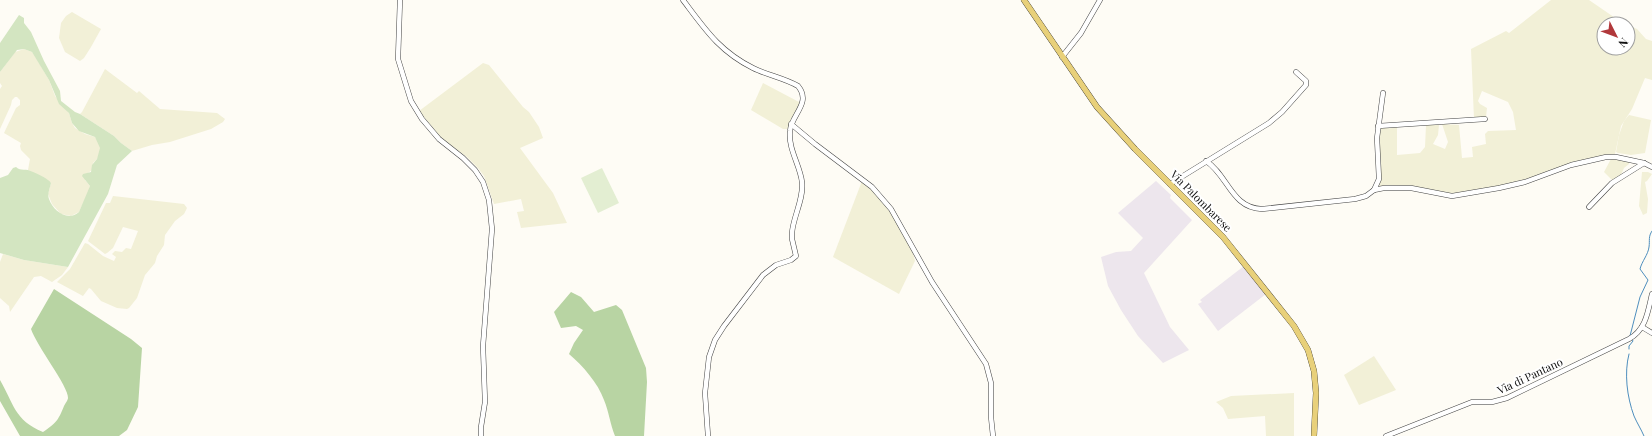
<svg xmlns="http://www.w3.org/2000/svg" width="1652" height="436" viewBox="0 0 1652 436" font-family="'Playfair Display',serif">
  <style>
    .industrial { fill: #ede6ed }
    .farmland { fill: #f2f0d7 }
    .green { fill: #d3e5c1 }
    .forest { fill: #b8d4a3 }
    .pitch { fill: #e3eed2 }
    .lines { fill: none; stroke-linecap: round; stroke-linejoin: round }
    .stream { stroke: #4f8fbe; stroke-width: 1 }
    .minor-casing { stroke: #434343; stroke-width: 5.5 }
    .major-casing { stroke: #212121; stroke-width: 6 }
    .minor { stroke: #fff; stroke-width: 4.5 }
    .major { stroke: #e8d07a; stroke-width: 5.5 }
    .labels { text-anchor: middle; stroke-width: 4; stroke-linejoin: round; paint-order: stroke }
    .street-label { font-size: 11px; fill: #101010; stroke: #fff }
  </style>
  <rect width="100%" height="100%" fill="#fefcf5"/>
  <!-- industrial -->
  <g class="industrial">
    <polygon points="1156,181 1171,195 1170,198 1192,220 1144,273 1170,327 1189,350 1163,363 1138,336 1121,310 1108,286 1101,257 1116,252 1131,251 1143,238 1118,213"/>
    <polygon points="1244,266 1266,294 1218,331 1198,304 1202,302 1200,300"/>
  </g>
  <!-- farmland -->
  <g class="farmland">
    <polygon points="1551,0 1589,0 1624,24 1604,24 1604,48 1628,48 1628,25 1637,29 1646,39 1652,41 1652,80 1645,78 1632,109 1621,126 1615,154 1601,156 1511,184 1455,194 1404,186 1387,185 1378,187 1381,180 1377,133 1380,128 1397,126 1397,155 1420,153 1425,147 1426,125 1439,125 1438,135 1433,144 1445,149 1448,142 1442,124 1459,125 1462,158 1473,157 1472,147 1486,144 1485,134 1488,131 1516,130 1513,112 1508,102 1482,91 1478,101 1480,104 1487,108 1486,117 1474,119 1471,49 1506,31 1509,33"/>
    <polygon points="72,12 101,29 91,47 84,58 80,61 65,52 59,38 61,23 66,16"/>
    <polygon points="24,49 32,52 35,56 49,80 55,96 69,113 72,123 75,128 85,134 95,137 100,145 100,153 97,159 93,163 92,170 88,173 85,180 90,186 89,191 79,212 71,216 61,214 52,204 48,194 51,183 28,170 30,159 21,150 20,146 21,143 4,133 16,108 20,105 20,100 17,97 15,97 12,100 11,105 0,129 0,89 2,86 0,83 0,72 15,52"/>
    <polygon points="483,63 489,65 523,107 529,112 539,127 543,138 520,148 553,193 567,223 521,228 517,212 524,211 521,199 494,204 484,176 478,168 467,157 443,140 419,111"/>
    <polygon points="105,69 137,93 139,91 160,109 217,113 225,119 223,122 211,129 170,142 152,145 132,151 121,143 114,136 80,114 82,112"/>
    <polygon points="763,83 799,102 799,106 787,129 783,129 751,110"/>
    <polygon points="1629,115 1651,120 1645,153 1631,155 1618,153 1616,152 1619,135 1624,121"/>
    <polygon points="1612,157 1629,162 1629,164 1624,168 1621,175 1612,180 1604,172"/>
    <polygon points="1642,172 1648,172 1652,174 1647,181 1645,182 1648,199 1647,213 1643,215 1639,206"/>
    <polygon points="862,181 874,191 891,211 913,253 915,261 899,294 833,257"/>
    <polygon points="113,196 184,204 187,208 184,214 175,221 165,235 164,245 157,256 155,263 145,275 137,298 129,308 127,309 117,308 101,301 91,289 89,288 83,296 57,282 70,269 85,243 88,244 103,256 114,261 116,257 112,254 115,251 122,252 126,248 131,249 138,231 123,227 113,248 107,253 105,254 88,241 106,203 110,203"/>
    <polygon points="3,254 24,260 68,267 62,275 52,282 41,276 34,277 10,312 9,306 0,298 0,262"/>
    <polygon points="1374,356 1396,390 1359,405 1344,375"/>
    <polygon points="1294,393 1294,436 1266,436 1265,416 1228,419 1223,408 1216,402 1231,396"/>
  </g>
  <!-- green -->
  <path class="green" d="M 19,15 L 24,18 L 24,23 L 31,32 L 44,61 L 60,91 L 61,101 L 75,112 L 80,114 L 114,136 L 121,143 L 132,151 L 117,165 L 108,194 L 68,267 L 24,260 L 0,253 L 0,178 L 8,175 L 13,168 L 16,167 C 20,171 23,169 28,170 C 34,172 48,178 51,183 C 50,188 47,194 49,199 C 53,211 68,222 79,212 L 90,186 L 82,176 L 83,174 L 91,172 L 92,165 L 97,159 L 100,148 L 95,137 L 79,131 L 72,123 L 69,113 L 59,104 L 49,80 L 32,52 L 24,49 L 17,50 L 0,72 L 0,43 Z"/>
  <!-- forest -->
  <g class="forest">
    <path d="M 54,289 L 131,339 L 142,348 L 138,407 L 127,430 L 119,436 L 20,436 L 0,401 L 0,380 C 14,404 14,420 43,432 C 56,423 58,421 64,406 C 65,404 68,400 68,398 C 69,387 36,345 31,329 Z"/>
    <path d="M 571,292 L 581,297 L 594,312 L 616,305 L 622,310 L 646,368 L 647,382 L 644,436 L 615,436 C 610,424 609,412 604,400 C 598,383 583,366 569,354 L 574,343 L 583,330 L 576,326 L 561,328 L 554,312 Z"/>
  </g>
  <!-- pitch -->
  <polygon class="pitch" points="602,168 619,203 598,213 581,178"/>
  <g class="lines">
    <!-- stream -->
    <g class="stream">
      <path d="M 1630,336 L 1640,297 L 1648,280 L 1640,269 C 1642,261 1648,255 1649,247 C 1650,240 1648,237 1652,231"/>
      <polyline points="1629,349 1629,346 1633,341 1632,339"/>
      <path d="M 1629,354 C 1624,373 1627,397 1634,416 C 1637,423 1641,429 1644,436"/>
    </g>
    <defs>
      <g id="minor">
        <polyline points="400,0 398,59 411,101 422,119 439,139 463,158 475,170 483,182 489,200 492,229 483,346 485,402 481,427 481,436"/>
        <path d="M 683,0 C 705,29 719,51 753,68 C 767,75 784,78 798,86 C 812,103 791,115 790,131 C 788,149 800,165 802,182 C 804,199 793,217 792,233 L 792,239 L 796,256 L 791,260 L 776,265 L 763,275 L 724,326 L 715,340 L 709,357 L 705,393 L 708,436"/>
        <polyline points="1062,57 1081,33 1100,0"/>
        <polyline points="791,124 815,144 872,187 891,209 932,282 986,364 991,383 991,417 993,436"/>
        <polyline points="1378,126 1485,119"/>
        <path d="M 1206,161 C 1228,175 1231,208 1262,209 L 1355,199 L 1366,196 L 1374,190 L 1384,188 L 1411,188 L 1452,196 L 1499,188 L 1525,182 L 1571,165 L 1606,157 L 1616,157 L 1644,163 L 1652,167"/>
        <polyline points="1170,184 1269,123 1282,112 1306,85 1306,81 1296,72"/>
        <polyline points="1374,190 1379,179 1377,138 1383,93"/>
        <polyline points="1589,207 1612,183 1644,163"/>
        <polyline points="1642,327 1652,333"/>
        <path d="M 1386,436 L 1472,402 L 1492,402 L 1507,398 L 1629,339 C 1646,330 1648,311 1652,294"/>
      </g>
      <polyline id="major" points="1024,0 1097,107 1135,149 1223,237 1294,326 1308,350 1314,371 1316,393 1314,436"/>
    </defs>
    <!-- minor casing -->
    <use href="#minor" class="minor-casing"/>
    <!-- major casing -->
    <use href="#major" class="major-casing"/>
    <!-- minor -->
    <use href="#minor" class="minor"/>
    <!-- major -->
    <use href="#major" class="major"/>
  </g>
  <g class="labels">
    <!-- street labels -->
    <g class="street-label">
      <text transform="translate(1201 201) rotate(45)" y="4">Via Palombarese</text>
      <text transform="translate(1530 376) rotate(-25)" y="4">Via di Pantano</text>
    </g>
  </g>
  <!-- north arrow -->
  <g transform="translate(1616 36) rotate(132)"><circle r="19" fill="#ffffff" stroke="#9f9f9f"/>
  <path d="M0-3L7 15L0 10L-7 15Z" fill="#b1383b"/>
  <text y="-6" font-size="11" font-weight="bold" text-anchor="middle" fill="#101010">N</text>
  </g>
</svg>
